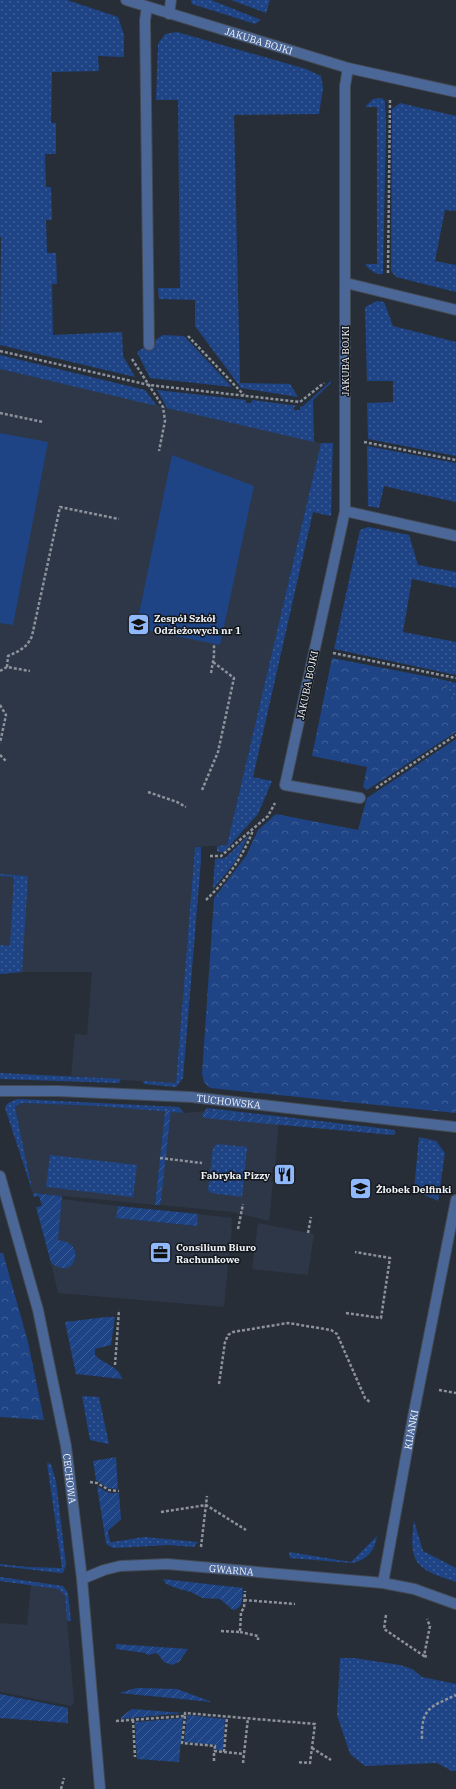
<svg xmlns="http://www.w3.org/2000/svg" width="456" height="1789" viewBox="0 0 456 1789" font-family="'IBM Plex Serif',serif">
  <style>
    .built { fill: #2e3747 }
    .grass { fill: url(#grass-dots) }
    .forest { fill: url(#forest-crowns) }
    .garden { fill: url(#garden-furrows) }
    .pitch { fill: #1e4485 }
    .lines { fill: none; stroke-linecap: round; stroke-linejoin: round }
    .minor-casing { stroke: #434a53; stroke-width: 12 }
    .path { stroke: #8d929b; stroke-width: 2.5; stroke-dasharray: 3 2; stroke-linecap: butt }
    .minor { stroke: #4b6797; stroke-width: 10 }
    .labels { text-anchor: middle; stroke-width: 3; stroke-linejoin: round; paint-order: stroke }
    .street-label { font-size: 10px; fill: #eff3fa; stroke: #13161a }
    .poi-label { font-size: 10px; font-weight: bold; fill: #eff3fa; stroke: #13161a; text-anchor: start }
  </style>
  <defs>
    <pattern id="grass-dots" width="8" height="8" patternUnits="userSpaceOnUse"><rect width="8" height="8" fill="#1e4485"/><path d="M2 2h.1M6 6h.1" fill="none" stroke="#3f5f97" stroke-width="1.8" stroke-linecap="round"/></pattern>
    <pattern id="forest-crowns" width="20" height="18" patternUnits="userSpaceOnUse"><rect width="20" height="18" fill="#1e4485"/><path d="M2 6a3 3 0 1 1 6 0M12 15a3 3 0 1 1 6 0" fill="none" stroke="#3f5f97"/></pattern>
    <pattern id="garden-furrows" width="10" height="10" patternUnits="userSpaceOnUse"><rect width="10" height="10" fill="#1e4485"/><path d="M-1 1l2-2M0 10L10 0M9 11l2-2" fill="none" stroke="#3f5f97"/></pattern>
  </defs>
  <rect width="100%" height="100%" fill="#272e38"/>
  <!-- built -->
  <g class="built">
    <polygon points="0,369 321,443 227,845 195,847 176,1084 71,1076 75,1034 87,1035 92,972 22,972 0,974"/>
    <polygon points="21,1103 99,1106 165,1111 155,1205 33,1193 15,1107"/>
    <polygon points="171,1111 184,1113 205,1111 279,1119 275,1167 273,1167 271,1182 273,1182 269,1221 232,1212 160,1205"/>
    <polygon points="62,1199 118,1206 117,1218 196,1226 198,1214 232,1218 231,1227 232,1228 224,1307 58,1293 51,1263 62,1268 74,1263 76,1255 74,1249 66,1242 57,1241"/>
    <polygon points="258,1223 314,1234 308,1275 252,1269"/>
    <polygon points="31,1585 58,1589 65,1595 74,1702 71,1706 0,1692 0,1623 27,1625"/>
  </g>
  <!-- grass -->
  <g class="grass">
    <polygon points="0,0 67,0 118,17 124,35 124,57 98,56 99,71 52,72 51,123 56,123 56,154 45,154 46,187 51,187 52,220 46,220 47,253 56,253 57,284 52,284 53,335 122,332 123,356 135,377 0,345 1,237 0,237"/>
    <polygon points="191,0 211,0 261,20 255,24 192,4"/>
    <polygon points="231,0 270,0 266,13"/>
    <polygon points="177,32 306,69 321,76 323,88 319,114 234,115 240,383 290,384 298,397 241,388 195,326 195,300 159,299 158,288 180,288 178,100 156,100 158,44 165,34"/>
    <path d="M 382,98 L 385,101 L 386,125 L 383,274 C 376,275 369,270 365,264 L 377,264 L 377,107 L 365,107 L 373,99 Z"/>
    <polygon points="400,103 456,116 456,211 445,210 435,261 456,265 456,292 396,277 391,271 392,109"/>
    <polygon points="377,301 384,302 393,326 456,342 456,456 368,439 367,403 393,402 393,381 367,381 365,307"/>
    <polygon points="163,335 184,336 232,387 150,378 137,352"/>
    <polygon points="0,355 145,390 157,406 0,369"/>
    <polygon points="331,381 331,383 313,400 314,442 167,408 157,390 246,400 246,403 251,403 252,400 298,406 294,407 294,410 300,410 300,406 302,407"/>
    <polygon points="321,443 333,443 331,516 313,512 253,777 272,781 258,814 224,852 217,852 217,846 227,845"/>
    <polygon points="367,446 456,463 456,502 384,486 379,508 368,506"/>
    <polygon points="368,527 409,535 418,565 456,572 456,588 412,579 403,632 456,642 456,675 334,649 360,530"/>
    <polygon points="440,679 456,683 456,701"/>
    <polygon points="249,835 236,861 213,889 215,859 225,858"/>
    <polygon points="195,847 201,847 201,860 183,1078 176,1087 144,1084 143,1081 176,1083"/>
    <polygon points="0,874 28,876 22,972 0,974 0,945 10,946 14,877 0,876"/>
    <polygon points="0,1073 121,1079 119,1083 0,1079"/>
    <path d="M 18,1099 L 179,1107 L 184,1113 L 99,1106 L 21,1103 L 15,1107 L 33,1193 L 5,1108 C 7,1102 12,1101 18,1099 Z"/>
    <polygon points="207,1108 371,1127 394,1130 396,1133 205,1111"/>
    <polygon points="419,1137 436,1141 445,1153 438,1201 414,1190"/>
    <polygon points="217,1144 247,1147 242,1197 211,1193 208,1190 213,1148"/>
    <polygon points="50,1155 137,1165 133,1197 46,1187"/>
    <polygon points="82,1396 99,1397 109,1444 90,1440"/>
    <polygon points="47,1463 51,1464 56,1481 66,1565 63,1573 60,1573 0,1566 0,1564 27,1567 62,1568"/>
    <path d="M 414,1521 L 423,1551 L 456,1568 L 456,1582 C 417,1569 408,1565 414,1521 Z"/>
    <path d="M 377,1536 C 375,1551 367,1560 352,1563 L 290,1558 L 289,1552 L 351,1562 Z"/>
    <polygon points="144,1537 198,1542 194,1547 168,1545 114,1548 109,1546 106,1543"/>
    <polygon points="0,1577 63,1586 68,1593 71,1621 67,1621 65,1595 58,1589 0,1581"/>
    <polygon points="340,1658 354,1658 400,1665 412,1669 422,1677 456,1684 456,1771 452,1771 437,1763 365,1766 350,1754 337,1715"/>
  </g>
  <!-- forest -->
  <g class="forest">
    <polygon points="332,658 440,679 456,701 456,732 367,790 363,787 367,767 312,756"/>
    <polygon points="456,739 456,1113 210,1088 204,1082 202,1074 214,898 246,856 258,830 276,814 358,830 367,798"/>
    <polygon points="0,1253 3,1253 28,1342 44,1420 0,1417"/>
  </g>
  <!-- garden -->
  <g class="garden">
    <polygon points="165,1111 171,1111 161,1200 160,1205 155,1205"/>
    <polygon points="205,1111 396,1133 393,1135 204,1118 202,1115"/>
    <path d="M 33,1193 L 62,1196 L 58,1240 C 62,1241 66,1241 70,1244 C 80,1251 76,1270 62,1268 C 59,1268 54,1265 51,1263 L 36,1207 L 42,1206 L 39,1196 L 34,1197 Z"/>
    <polygon points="118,1206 198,1214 197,1226 116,1218"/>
    <path d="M 106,1317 L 115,1317 L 111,1345 L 95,1349 L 95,1355 C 103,1364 119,1366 122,1379 L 76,1374 L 65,1322 Z"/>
    <polygon points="116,1457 118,1489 108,1488 96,1480 93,1461"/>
    <polygon points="97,1486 109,1493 119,1493 121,1519 108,1531 110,1543 106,1543"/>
    <path d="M 163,1579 L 243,1588 C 242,1598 244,1608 233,1610 L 220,1599 L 202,1598 L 191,1592 L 179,1589 L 166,1584 Z"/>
    <polygon points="116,1644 188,1649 179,1662 172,1665 164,1662 157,1653 148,1655 145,1653 116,1649"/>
    <polygon points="136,1688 177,1689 212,1702 119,1693"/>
    <polygon points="0,1694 68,1708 68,1723 0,1718"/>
    <polygon points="132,1709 183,1713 121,1719 121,1717"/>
    <polygon points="187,1715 225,1719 223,1750 216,1750 216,1745 184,1742"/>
    <polygon points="183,1718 179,1762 137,1759 135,1722"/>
  </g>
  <!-- pitch -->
  <g class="pitch">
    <polygon points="0,433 48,442 13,625 0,623"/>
    <polygon points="172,455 254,486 220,645 136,628"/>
  </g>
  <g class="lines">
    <defs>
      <g id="minor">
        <path id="s1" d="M 126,0 L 348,68 L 456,92"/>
        <polyline points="147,7 145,20 149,345"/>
        <polyline points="169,14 171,0"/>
        <polyline points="348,68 345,86 345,511 285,785 360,798"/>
        <polyline points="346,283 456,310"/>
        <polyline points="345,511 456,536"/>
        <path id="s2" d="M 0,1091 L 58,1091 L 191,1097 L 456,1127"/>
        <path id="s3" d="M 0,1176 L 38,1310 L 66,1446 L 82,1579 L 100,1789"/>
        <path id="s4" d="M 82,1579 L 104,1570 L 120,1566 L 167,1564 L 383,1583 L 414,1589 L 456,1604"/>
        <path id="s5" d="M 383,1583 L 414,1412 L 456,1200"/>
      </g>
    </defs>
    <!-- minor casing -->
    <use href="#minor" class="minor-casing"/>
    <!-- path -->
    <g class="path">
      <polyline points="388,273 390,98"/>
      <polyline points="188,336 244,395"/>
      <polyline points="0,351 149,385 300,402 324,383"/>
      <polyline points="132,359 163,407 165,421 159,451"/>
      <polyline points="0,413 43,422"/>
      <polyline points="364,442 456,460"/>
      <polyline points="333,653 456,678"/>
      <path d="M 7,667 L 8,656 C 19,651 27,648 32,636 L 60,507 L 119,519"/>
      <polyline points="0,671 7,667 30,671"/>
      <polyline points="211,673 214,656 214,644"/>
      <polyline points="0,705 6,715 0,743"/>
      <polyline points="0,755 6,761"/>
      <polyline points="376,788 456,735"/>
      <polyline points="202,790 218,752 234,678 213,662"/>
      <polyline points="148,792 177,802 186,807"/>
      <polyline points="210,856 221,856 268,816 275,803"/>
      <path d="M 206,900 C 226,881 244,855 253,830"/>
      <polyline points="160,1158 202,1163"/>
      <polyline points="238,1229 243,1204"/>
      <polyline points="308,1233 311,1217"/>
      <polyline points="346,1313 381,1318 390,1258 355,1252"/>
      <polyline points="115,1365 119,1310"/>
      <polyline points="219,1384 225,1342 228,1335 233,1332 288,1323 331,1330 337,1334 365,1398 371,1403"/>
      <polyline points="439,1390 456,1393"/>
      <polyline points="90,1482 97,1483 109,1490 119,1491"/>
      <polyline points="161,1512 206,1505 246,1530"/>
      <polyline points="201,1547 207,1496"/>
      <polyline points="244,1600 295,1604"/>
      <polyline points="386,1615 384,1629 424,1656 430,1626 427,1619"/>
      <polyline points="221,1631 240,1632 241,1612 244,1608 245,1591"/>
      <polyline points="240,1632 258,1636 258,1640"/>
      <polyline points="424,1656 429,1657"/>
      <polyline points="185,1716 182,1743 215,1746 214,1751"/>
      <polyline points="133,1720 135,1757"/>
      <polyline points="116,1721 185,1716 185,1713 315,1724 310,1763 297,1762"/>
      <path d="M 422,1739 C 421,1708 430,1707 456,1695"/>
      <polyline points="312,1748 331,1760"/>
      <polyline points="224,1752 227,1717"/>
      <polyline points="214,1761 214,1751 244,1754"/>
      <polyline points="243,1763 248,1718"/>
      <polyline points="61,1789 64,1778"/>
    </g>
    <!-- minor -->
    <use href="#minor" class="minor"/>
  </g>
  <!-- icons -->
  <defs>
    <symbol id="school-square" viewBox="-11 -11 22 22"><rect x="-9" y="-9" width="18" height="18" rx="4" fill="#8fb8fd" stroke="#13161a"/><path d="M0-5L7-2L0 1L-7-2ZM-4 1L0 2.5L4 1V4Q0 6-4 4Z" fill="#111"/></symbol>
    <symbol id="restaurant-square" viewBox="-11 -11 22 22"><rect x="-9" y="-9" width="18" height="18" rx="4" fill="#8fb8fd" stroke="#13161a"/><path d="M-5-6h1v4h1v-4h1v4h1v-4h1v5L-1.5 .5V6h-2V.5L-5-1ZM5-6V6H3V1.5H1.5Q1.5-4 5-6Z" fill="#111"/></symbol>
    <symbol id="office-square" viewBox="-11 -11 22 22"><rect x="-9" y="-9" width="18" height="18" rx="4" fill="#8fb8fd" stroke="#13161a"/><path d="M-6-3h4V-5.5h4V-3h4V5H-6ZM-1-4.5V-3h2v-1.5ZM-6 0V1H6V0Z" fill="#111"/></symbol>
  </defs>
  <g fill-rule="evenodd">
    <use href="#school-square" x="126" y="612" width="25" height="25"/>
    <use href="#restaurant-square" x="272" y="1162" width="25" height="25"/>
    <use href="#school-square" x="348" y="1176" width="25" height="25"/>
    <use href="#office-square" x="148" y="1240" width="25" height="25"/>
  </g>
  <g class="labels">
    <!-- street labels -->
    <g class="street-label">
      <text dy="4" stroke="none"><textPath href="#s1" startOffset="139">JAKUBA BOJKI</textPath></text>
      <text transform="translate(345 361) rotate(-90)" y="4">JAKUBA BOJKI</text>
      <text transform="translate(307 685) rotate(-78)" y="4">JAKUBA BOJKI</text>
      <text dy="4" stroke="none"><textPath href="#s2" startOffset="229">TUCHOWSKA</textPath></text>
      <text dy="4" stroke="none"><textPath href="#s5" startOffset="156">KIJANKI</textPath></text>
      <text dy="4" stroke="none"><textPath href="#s3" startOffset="311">CECHOWA</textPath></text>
      <text dy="4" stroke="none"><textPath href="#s4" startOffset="152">GWARNA</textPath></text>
    </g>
    <!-- poi labels -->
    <g class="poi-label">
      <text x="154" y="622">Zespół Szkół<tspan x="154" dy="12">Odzieżowych nr 1</tspan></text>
      <text x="270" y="1179" text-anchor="end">Fabryka Pizzy</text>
      <text x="376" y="1193">Żłobek Delfinki</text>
      <text x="176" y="1251">Consilium Biuro<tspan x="176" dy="12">Rachunkowe</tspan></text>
    </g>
  </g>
</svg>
